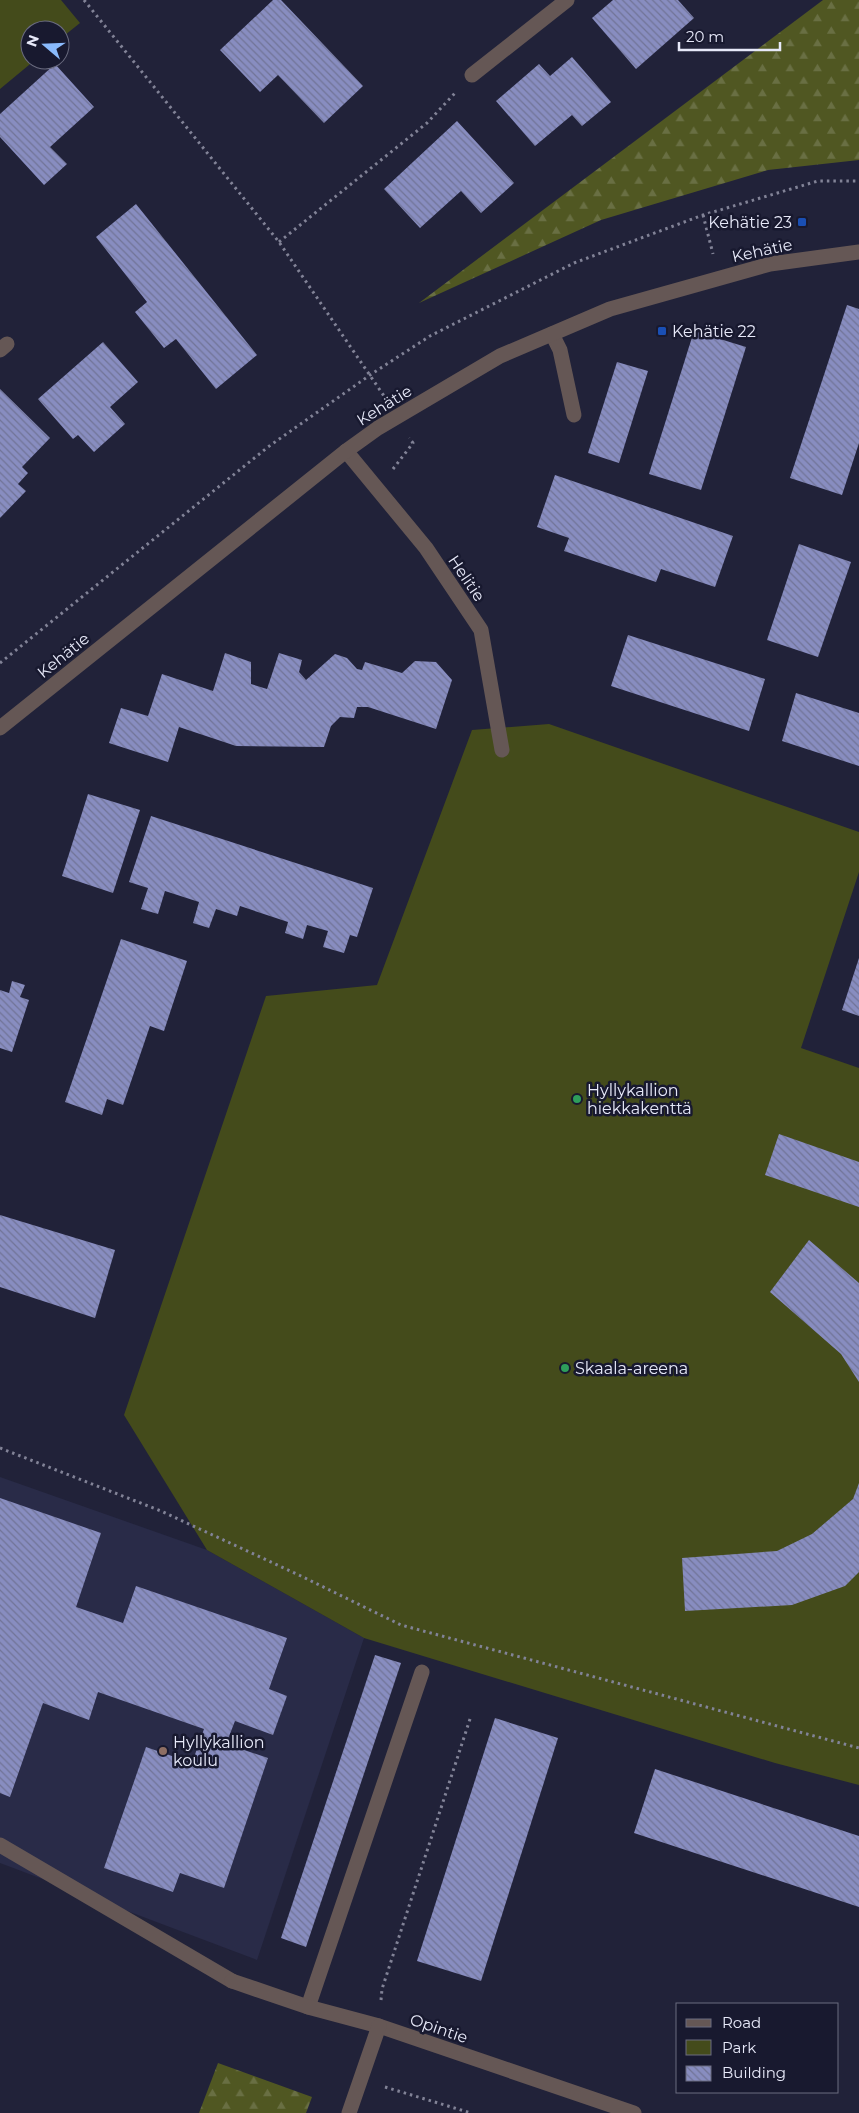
<svg xmlns="http://www.w3.org/2000/svg" width="859" height="2113" viewBox="0 0 859 2113" font-family="Montserrat,sans-serif">
  <style>
    .built { fill: #292b48 }
    .forest { fill: url(#forest-firs) }
    .park { fill: #444b1b }
    .building { fill: url(#building-back-hatch) }
    .lines { fill: none; stroke-linecap: round; stroke-linejoin: round }
    .path { stroke: #828397; stroke-width: 3; stroke-dasharray: 2.5 4; stroke-linecap: butt }
    .lane { stroke: #655755; stroke-width: 15 }
    .street { stroke: #655755; stroke-width: 15 }
    .transit-dot { fill: #1a4fb4; stroke: #18192f; stroke-width: 2 }
    .leisure-dot { fill: #2e9e5b; stroke: #18192f; stroke-width: 2 }
    .education-dot { fill: #8d6e63; stroke: #18192f; stroke-width: 2 }
    .labels { text-anchor: middle; stroke-width: 5; stroke-linejoin: round; paint-order: stroke }
    .poi-label { font-size: 16px; fill: #e7e9f9; stroke: #18192f; text-anchor: start }
    .street-label { font-size: 16px; fill: #e7e9f9; stroke: #18192f }
  </style>
  <defs>
    <pattern id="forest-firs" width="22" height="20" patternUnits="userSpaceOnUse" patternTransform="scale(1.25)"><rect width="22" height="20" fill="#505722"/><path d="M5 1l3.5 6h-7zM16 11l3.5 6h-7z" fill="#696f43"/></pattern>
    <pattern id="building-back-hatch" width="6" height="6" patternUnits="userSpaceOnUse" patternTransform="scale(1.25)"><rect width="6" height="6" fill="#888dc0"/><path d="M-1 5l2 2M0 0l6 6M5-1l2 2" fill="none" stroke="#717497"/></pattern>
  </defs>
  <rect width="100%" height="100%" fill="#212239"/>
  <!-- built -->
  <polygon class="built" points="0,1477 207,1550 364,1638 257,1960 0,1863"/>
  <!-- forest -->
  <g class="forest">
    <polygon points="823,0 859,0 859,160 768,170 601,220 419,303"/>
    <polygon points="218,2063 312,2097 306,2113 199,2113"/>
  </g>
  <!-- park -->
  <g class="park">
    <polygon points="0,0 61,0 80,23 60,39 60,30 30,30 30,60 35,60 0,89"/>
    <polygon points="549,724 859,832 859,872 801,1048 859,1068 859,1785 775,1763 364,1638 207,1550 124,1415 266,996 377,985 472,730"/>
  </g>
  <!-- building -->
  <g class="building">
    <polygon points="273,0 281,0 363,86 324,123 278,75 260,92 220,50"/>
    <polygon points="613,0 678,0 694,18 636,69 592,18"/>
    <polygon points="572,57 611,102 582,126 572,115 535,146 496,101 539,64 550,76"/>
    <polygon points="55,64 94,107 50,147 67,164 44,185 0,137 0,114"/>
    <polygon points="457,121 514,183 481,213 461,191 420,228 384,189"/>
    <polygon points="136,204 257,355 216,389 176,339 164,348 135,312 147,302 96,237"/>
    <polygon points="847,305 859,309 859,443 842,495 790,478"/>
    <polygon points="694,331 746,347 701,490 649,474"/>
    <polygon points="103,342 138,382 110,407 125,424 94,452 78,435 73,439 38,399"/>
    <polygon points="617,362 648,371 619,463 588,453"/>
    <polygon points="0,389 50,438 22,467 28,473 18,484 26,491 0,518"/>
    <polygon points="555,475 733,536 715,587 661,569 656,582 564,551 569,538 537,527"/>
    <polygon points="799,544 851,562 818,657 767,640"/>
    <polygon points="628,635 765,679 749,731 611,686"/>
    <polygon points="225,653 251,662 251,684 267,689 279,653 302,660 299,672 306,680 335,654 347,658 357,669 362,670 365,662 402,673 415,661 436,662 452,680 436,729 368,707 357,707 354,718 340,717 331,726 324,747 236,746 179,727 168,762 109,743 121,708 148,716 162,674 213,691"/>
    <polygon points="796,693 859,713 859,766 782,741"/>
    <polygon points="88,794 140,810 113,893 62,876"/>
    <polygon points="151,816 373,888 357,937 350,935 344,953 323,947 328,931 307,925 303,939 285,933 288,922 240,906 237,916 216,909 209,928 193,923 199,902 165,891 158,914 141,909 148,888 129,882"/>
    <polygon points="121,939 187,961 164,1031 150,1026 123,1105 107,1099 102,1115 65,1102"/>
    <polygon points="859,958 859,1016 842,1010"/>
    <polygon points="12,981 25,985 20,997 29,1000 12,1052 0,1048 0,990 9,993"/>
    <polygon points="779,1134 859,1162 859,1207 765,1175"/>
    <polygon points="0,1215 115,1250 95,1318 0,1287"/>
    <polygon points="809,1240 859,1283 859,1382 841,1354 770,1292"/>
    <polygon points="859,1483 859,1572 845,1586 792,1605 685,1611 682,1558 777,1551 812,1534 853,1499"/>
    <polygon points="0,1498 101,1533 76,1607 123,1623 136,1586 287,1638 269,1689 287,1696 273,1735 235,1721 226,1744 268,1758 224,1888 180,1873 173,1892 104,1868 146,1747 192,1763 204,1729 98,1692 89,1720 43,1703 10,1797 0,1793"/>
    <polygon points="375,1655 401,1663 306,1947 281,1938"/>
    <polygon points="495,1718 558,1738 481,1981 417,1961"/>
    <polygon points="655,1769 859,1836 859,1907 634,1833"/>
  </g>
  <g class="lines">
    <!-- path -->
    <g class="path">
      <polyline points="84,0 279,242 384,396"/>
      <polyline points="703,215 713,254"/>
      <polyline points="279,242 427,123 455,93"/>
      <polyline points="393,469 413,443 409,438"/>
      <polyline points="0,663 268,447 370,375 430,336 574,263 703,215 818,181 859,181"/>
      <polyline points="0,1448 161,1511 301,1576 401,1625 859,1748"/>
      <polyline points="381,2000 382,1989 471,1716"/>
      <polyline points="385,2087 471,2113"/>
    </g>
    <!-- lane -->
    <g class="lane">
      <polyline points="552,334 560,350 574,415"/>
      <polyline points="0,1845 232,1981"/>
      <polyline points="308,2007 422,1672"/>
    </g>
    <!-- street -->
    <g class="street">
      <polyline points="472,75 567,0"/>
      <polyline points="0,350 7,344"/>
      <polyline points="346,451 426,548 481,630 502,750"/>
      <polyline points="0,728 346,451 378,428 500,356 610,309 770,264 859,252"/>
      <polyline points="232,1981 308,2007 379,2026 634,2113"/>
      <polyline points="349,2113 379,2026"/>
    </g>
  </g>
  <!-- markers -->
  <g class="transit-dot">
    <rect x="797" y="217" width="10" height="10" rx="2.5"/>
    <rect x="657" y="326" width="10" height="10" rx="2.5"/>
  </g>
  <g class="leisure-dot">
    <circle cx="577" cy="1099" r="5"/>
    <circle cx="565" cy="1368" r="5"/>
  </g>
  <circle class="education-dot" cx="163" cy="1751" r="5"/>
  <g class="labels">
    <!-- poi labels -->
    <g class="poi-label">
      <text x="792" y="228" text-anchor="end">Kehätie 23</text>
      <text x="672" y="337">Kehätie 22</text>
      <text x="587" y="1096">Hyllykallion<tspan x="587" dy="18">hiekkakenttä</tspan></text>
      <text x="575" y="1374">Skaala-areena</text>
      <text x="173" y="1748">Hyllykallion<tspan x="173" dy="18">koulu</tspan></text>
    </g>
    <!-- street labels -->
    <g class="street-label">
      <text transform="translate(762 250) rotate(-12)" y="6">Kehätie</text>
      <text transform="translate(384 405) rotate(-32)" y="6">Kehätie</text>
      <text transform="translate(467 578) rotate(56)" y="6">Helitie</text>
      <text transform="translate(63 655) rotate(-39)" y="6">Kehätie</text>
      <text transform="translate(439 2028) rotate(19)" y="6">Opintie</text>
    </g>
  </g>
  <!-- legend -->
  <rect x="676" y="2003" width="162" height="90" fill="#18192f" stroke="#6b6c80"/>
  <rect x="686" y="2019" width="25" height="8" fill="#655755" stroke="#6b6c80"/>
  <text x="722" y="2028" font-size="15" fill="#e7e9f9">Road</text>
  <rect x="686" y="2040" width="25" height="15" fill="#444b1b" stroke="#6b6c80"/>
  <text x="722" y="2053" font-size="15" fill="#e7e9f9">Park</text>
  <rect x="686" y="2066" width="25" height="15" fill="url(#building-back-hatch)" stroke="#6b6c80"/>
  <text x="722" y="2078" font-size="15" fill="#e7e9f9">Building</text>
  <!-- north arrow -->
  <g transform="translate(45 45) rotate(289)"><circle r="24" fill="#18192f" stroke="#6b6c80"/>
  <path d="M0-4L9 19L0 12L-9 19Z" fill="#8abafc"/>
  <text y="-8" font-size="14" font-weight="bold" text-anchor="middle" fill="#e7e9f9">N</text>
  </g>
  <!-- scale -->
  <path d="M679 42v8h101v-8" fill="none" stroke="#e7e9f9" stroke-width="2.5"/>
  <text x="686" y="42" font-size="15" fill="#e7e9f9" stroke="#18192f" stroke-width="4" paint-order="stroke">20 m</text>
</svg>
